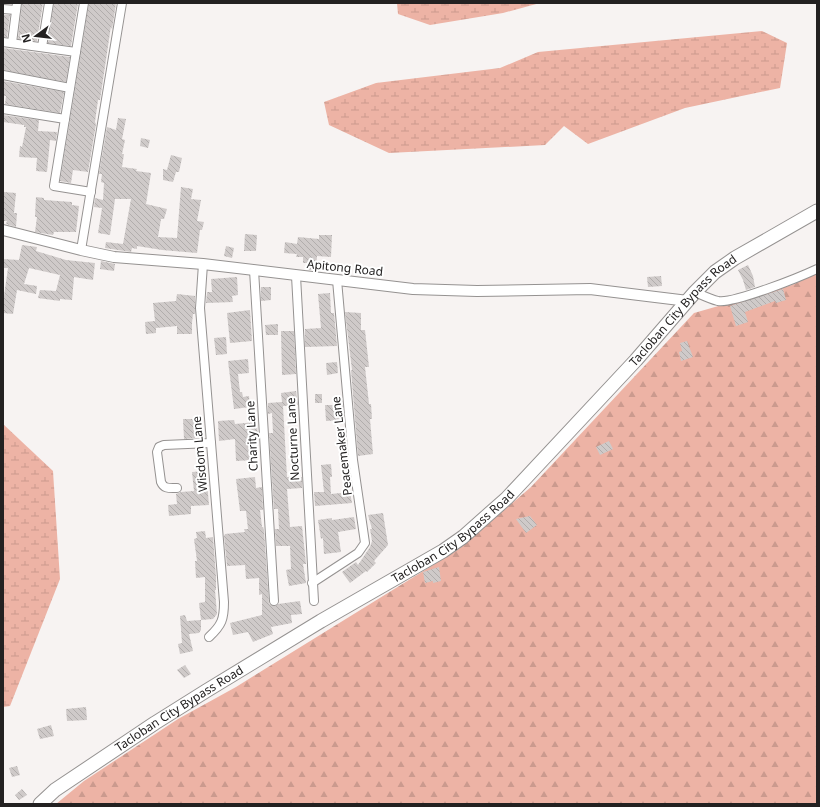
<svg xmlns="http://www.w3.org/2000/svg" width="820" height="807" viewBox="0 0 820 807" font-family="'Noto Sans',sans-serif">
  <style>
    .forest { fill: url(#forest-firs) }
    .wetland { fill: url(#wetland-marsh) }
    .building { fill: url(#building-back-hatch) }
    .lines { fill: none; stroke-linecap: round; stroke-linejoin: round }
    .minor-casing { stroke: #959291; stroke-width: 10 }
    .tertiary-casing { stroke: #959291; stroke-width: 12 }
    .trunk-casing { stroke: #959291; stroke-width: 15 }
    .minor { stroke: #fff; stroke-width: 8 }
    .tertiary { stroke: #fff; stroke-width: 10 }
    .trunk { stroke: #fff; stroke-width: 13 }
    .labels { text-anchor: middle; stroke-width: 4; stroke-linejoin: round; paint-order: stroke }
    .street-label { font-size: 12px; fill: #232121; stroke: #fff }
  </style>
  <defs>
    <pattern id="forest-firs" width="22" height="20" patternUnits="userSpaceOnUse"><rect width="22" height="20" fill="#edb3a5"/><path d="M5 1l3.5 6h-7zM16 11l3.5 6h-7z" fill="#cb9a8e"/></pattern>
    <pattern id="wetland-marsh" width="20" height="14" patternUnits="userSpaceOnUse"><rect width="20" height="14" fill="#edb3a5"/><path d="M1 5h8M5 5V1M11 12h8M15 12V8" fill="none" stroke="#cb9a8e"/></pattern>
    <pattern id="building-back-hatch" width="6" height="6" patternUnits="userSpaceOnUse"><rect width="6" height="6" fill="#cfcac9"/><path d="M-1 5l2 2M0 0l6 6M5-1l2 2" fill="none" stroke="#b1adac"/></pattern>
  </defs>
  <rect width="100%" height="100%" fill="#f7f3f2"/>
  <!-- forest -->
  <polygon class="forest" points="817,273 817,804 56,804 84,781 178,719 236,687 459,549 531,487 694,313 792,285"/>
  <!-- wetland -->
  <g class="wetland">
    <polygon points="397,3 540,3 503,13 430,25 398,14"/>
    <polygon points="762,31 787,43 780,88 685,108 588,144 564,126 545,145 389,153 329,125 324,102 376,83 500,68 538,52"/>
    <polygon points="3,424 53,471 60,579 10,706 3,707"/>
  </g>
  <!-- building -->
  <g class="building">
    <polygon points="22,3 43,3 37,41 18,39"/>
    <polygon points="54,3 78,3 71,46 48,43"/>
    <polygon points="89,3 116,3 112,30 111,26 100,100 98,100 95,122 96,124 88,172 73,170 71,183 60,181"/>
    <polygon points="3,15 10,15 7,37 3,37"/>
    <polygon points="3,48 70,57 66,82 3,70"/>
    <polygon points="3,81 64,92 60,113 5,104 6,96 3,96"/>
    <polygon points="3,115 39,120 38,131 57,132 56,141 50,140 47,172 36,171 37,158 19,157 20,146 22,147 26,127 24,127 24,125 3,122"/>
    <polygon points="118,118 126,119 122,139 125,140 122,154 124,154 122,167 137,169 136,171 151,173 146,204 167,209 164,219 161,219 158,237 177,238 181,187 193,189 191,199 201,200 197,221 204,222 202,230 200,230 197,253 162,250 137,246 137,249 132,248 131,252 105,248 106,242 123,244 131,199 115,199 110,235 98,233 102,208 94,207 95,198 103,200 104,183 101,182 102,174 99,174 107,127 116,130"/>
    <polygon points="141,138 150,140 148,148 140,146"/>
    <polygon points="171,155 182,158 179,172 176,172 173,182 163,180 163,169 167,170"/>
    <polygon points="4,192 16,193 14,213 17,213 16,227 6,224 7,221 3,221"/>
    <polygon points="36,197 44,198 44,200 72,202 72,205 79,206 76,232 54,232 53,235 35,232 37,217 35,217"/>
    <polygon points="245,234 257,235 256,251 244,251"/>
    <polygon points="319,235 332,235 331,257 317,256 316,270 308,270 308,263 303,263 303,257 296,257 297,254 284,253 285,242 297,244 298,237 319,239"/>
    <polygon points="22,245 37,247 36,251 66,260 95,263 93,280 74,277 72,300 60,299 60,301 38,298 40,290 56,291 60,275 29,268 24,284 37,286 36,294 17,290 13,314 3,313 3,303 8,268 3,268 3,259 19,260"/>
    <polygon points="226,246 234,248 232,258 224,256"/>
    <polygon points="101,261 115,264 114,271 100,269"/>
    <polygon points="748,265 753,276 755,287 746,290 743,280 738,270"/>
    <polygon points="661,276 662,286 648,287 647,277"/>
    <polygon points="237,277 238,295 232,296 233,302 206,303 207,292 212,292 211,279"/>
    <polygon points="261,287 271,287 271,300 261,301"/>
    <polygon points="783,289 786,300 776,303 775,301 745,312 748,322 736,326 730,306"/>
    <polygon points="330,293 331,313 334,313 337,346 305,347 305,329 321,328 318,294"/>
    <polygon points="177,294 195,296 195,314 193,314 192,323 192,334 177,334 177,326 156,328 156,333 146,334 145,322 155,321 153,303 176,301"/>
    <polygon points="250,310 252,341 230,343 227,313"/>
    <polygon points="345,312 361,313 361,330 365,330 369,367 365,367 369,404 371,404 372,419 370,419 373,454 358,456 351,370 352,370"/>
    <polygon points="278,324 278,335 266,335 265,325"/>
    <polygon points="281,331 294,331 296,374 282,375"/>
    <polygon points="226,337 227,354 216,355 214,338"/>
    <polygon points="687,341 693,357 681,361 679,352 682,351 680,343"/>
    <polygon points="248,359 249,373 238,374 240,392 242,392 243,397 249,396 250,407 234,409 228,361"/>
    <polygon points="337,362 338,373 327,375 326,363"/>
    <polygon points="296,391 298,405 283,406 287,477 302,477 302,488 287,489 290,527 302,526 306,564 303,564 306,583 289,586 286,570 291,569 290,546 276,546 275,529 279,529 278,509 274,509 269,433 273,433 272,413 268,414 268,403 282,402 281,393"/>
    <rect x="315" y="394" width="7" height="9"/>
    <polygon points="325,405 343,405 344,420 326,421"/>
    <polygon points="183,419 194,419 195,438 184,439"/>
    <polygon points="234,420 235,424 257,422 258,440 253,440 254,460 236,461 235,439 219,441 218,421"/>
    <polygon points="609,441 613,449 600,455 596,447"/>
    <polygon points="331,464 332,477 330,477 331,494 350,492 352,503 315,506 314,492 324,492 321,465"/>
    <polygon points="206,471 209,505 191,506 191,514 169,516 168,505 177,504 176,494 181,492 194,491 192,472"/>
    <polygon points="255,477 256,488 262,487 263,510 260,510 262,527 263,527 264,530 269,604 275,606 278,604 300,601 302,614 291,615 292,623 271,627 273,634 253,642 248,632 233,635 230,623 262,615 262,594 259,595 259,578 246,579 245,565 227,566 224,536 225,534 245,532 244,529 248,529 246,511 240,511 236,479"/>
    <polygon points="383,513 388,545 374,561 376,563 367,572 366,571 350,583 342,572 356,562 358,565 370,547 372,541 370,529 372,529 368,515"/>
    <polygon points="530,516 537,525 526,533 516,519"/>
    <polygon points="354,517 356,529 338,532 341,552 324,554 323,538 321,539 318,520 332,518 332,520"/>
    <polygon points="205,531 206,538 213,537 216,577 216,590 215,590 217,614 213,619 201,620 199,603 205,602 205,577 196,578 195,561 197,561 194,539 197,538 196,532"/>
    <polygon points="439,567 441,581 433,583 433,581 425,583 423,572"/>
    <polygon points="185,615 187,621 201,620 201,630 199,633 189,634 193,651 180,654 178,644 182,643 180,616"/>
    <polygon points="185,665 191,674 184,678 177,670"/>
    <polygon points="86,707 87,720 67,721 66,709"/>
    <polygon points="51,725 54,736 40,739 37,729"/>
    <polygon points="17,766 20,775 12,777 9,768"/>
    <polygon points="22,789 27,795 19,800 15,795"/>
  </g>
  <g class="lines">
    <defs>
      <g id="minor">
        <polyline points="84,3 54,186 91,192"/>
        <polyline points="3,9 16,10"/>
        <polyline points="3,42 76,52"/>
        <polyline points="12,43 17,3"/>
        <polyline points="42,47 49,3"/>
        <polyline points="3,75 70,88"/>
        <polyline points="3,109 65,119"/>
        <polyline points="81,250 122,3"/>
        <path d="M 203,264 L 200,308 L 224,602 C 224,619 222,625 209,637"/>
        <polyline points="254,270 274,601"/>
        <polyline points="296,276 314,601"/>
        <path d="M 695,292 C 702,295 710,299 718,301 C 733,304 800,277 817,269"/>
        <path d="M 177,488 C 169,488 164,489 161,482 L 157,452 L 159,447 L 164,445 L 211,443"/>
        <polyline points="312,583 358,553 365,543 353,460 337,280"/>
      </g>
      <polyline id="tertiary" points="3,230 81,250 114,257 203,264 413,289 477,291 590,289 688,301"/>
      <g id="trunk">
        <path id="s1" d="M 40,804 L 55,790 L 155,723 L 206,691 L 321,621 L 443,551 L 463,537 L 507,498 L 636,360 L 695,292 L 715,272 L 735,258 L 817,211"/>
      </g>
    </defs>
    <!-- minor casing -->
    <use href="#minor" class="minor-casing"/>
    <!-- tertiary casing -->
    <use href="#tertiary" class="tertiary-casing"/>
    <!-- trunk casing -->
    <use href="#trunk" class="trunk-casing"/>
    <!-- minor -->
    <use href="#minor" class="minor"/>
    <!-- tertiary -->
    <use href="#tertiary" class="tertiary"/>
    <!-- trunk -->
    <use href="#trunk" class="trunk"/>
  </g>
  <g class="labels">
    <!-- street labels -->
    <g class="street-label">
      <text transform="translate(345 268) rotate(6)" y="4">Apitong Road</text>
      <text dy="4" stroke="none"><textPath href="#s1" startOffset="817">Tacloban City Bypass Road</textPath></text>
      <text transform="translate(252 436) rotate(-93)" y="4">Charity Lane</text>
      <text transform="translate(293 439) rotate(-93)" y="4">Nocturne Lane</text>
      <text transform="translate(342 446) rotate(-97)" y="4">Peacemaker Lane</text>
      <text transform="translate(200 454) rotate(-95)" y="4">Wisdom Lane</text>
      <text dy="4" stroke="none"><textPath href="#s1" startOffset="493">Tacloban City Bypass Road</textPath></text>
      <text dy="4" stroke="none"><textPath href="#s1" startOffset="169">Tacloban City Bypass Road</textPath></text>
    </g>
  </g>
  <!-- border -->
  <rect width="820" height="807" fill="none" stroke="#232121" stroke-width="8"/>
  <!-- north arrow -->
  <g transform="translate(36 36) rotate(255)" stroke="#ffffff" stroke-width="3" paint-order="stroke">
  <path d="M0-3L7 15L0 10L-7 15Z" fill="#232121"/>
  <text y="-6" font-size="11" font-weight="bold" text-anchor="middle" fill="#232121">N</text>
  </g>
</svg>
